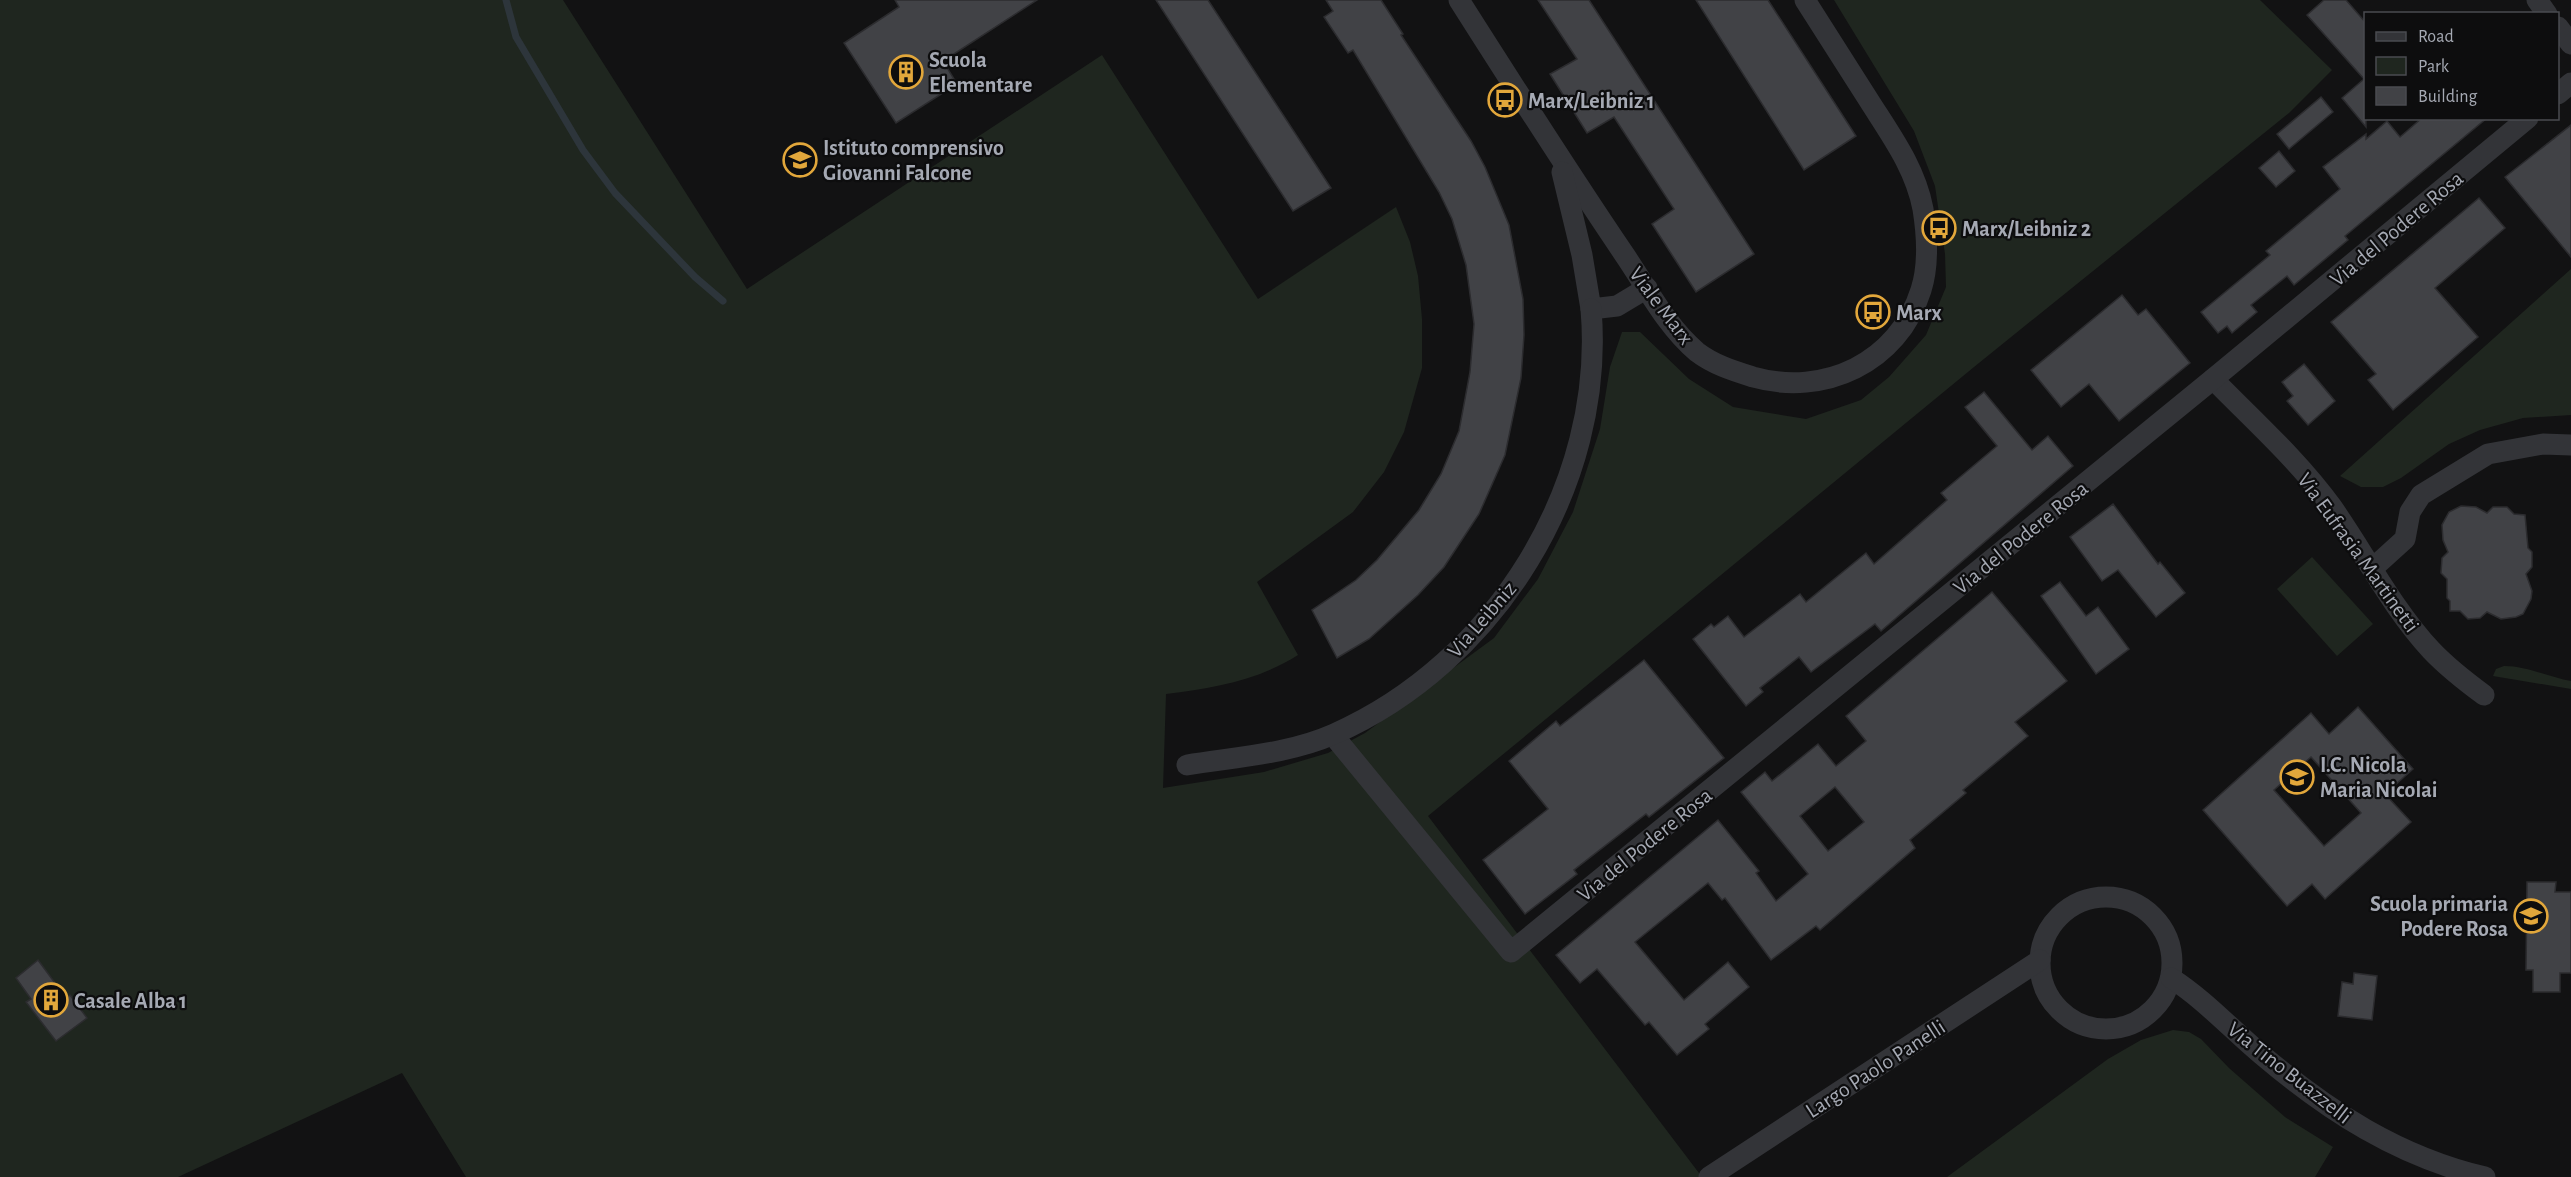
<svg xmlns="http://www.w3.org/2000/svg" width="2571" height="1177" viewBox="0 0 2571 1177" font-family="'Alegreya Sans',sans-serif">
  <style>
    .green { fill: #1f261f }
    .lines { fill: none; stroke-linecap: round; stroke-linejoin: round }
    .stream { stroke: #2d353b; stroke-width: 7 }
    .building { fill: #414246; stroke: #2c2c2f; stroke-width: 1.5; fill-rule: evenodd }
    .street { stroke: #333438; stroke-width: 21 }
    .labels { text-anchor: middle; stroke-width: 4.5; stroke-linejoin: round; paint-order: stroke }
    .poi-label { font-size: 22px; font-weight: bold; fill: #a5a9b3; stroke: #0d0d0e; text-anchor: start }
    .street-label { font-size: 22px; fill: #a5a9b3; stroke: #0d0d0e }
  </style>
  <rect width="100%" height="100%" fill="#121213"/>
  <!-- green -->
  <g class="green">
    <path d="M 0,0 L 563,0 L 747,289 L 1102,55 L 1258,299 L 1396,207 L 1410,242 L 1418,276 L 1422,319 L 1422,368 L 1404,432 L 1384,472 L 1353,512 L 1257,582 L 1298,655 C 1257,681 1213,688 1166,694 L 1163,788 L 1264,772 L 1328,753 L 1365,733 L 1494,638 L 1538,579 L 1573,512 L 1600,429 L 1610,367 L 1622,332 L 1640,332 L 1689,379 L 1733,407 L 1806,419 L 1861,400 L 1889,377 L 1926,335 L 1946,287 L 1945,254 L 1935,186 L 1914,131 L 1834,0 L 2260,0 L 2332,70 L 2289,113 L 1974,367 L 1428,816 L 1702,1177 L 466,1177 L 402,1073 L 178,1177 L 0,1177 Z"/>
    <polygon points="2571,269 2571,415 2523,418 2480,430 2449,444 2401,478 2383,487 2361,487 2340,476"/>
    <polygon points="2312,557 2373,624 2337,656 2277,589"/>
    <path d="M 2504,666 C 2526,666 2549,677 2571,681 L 2571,689 L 2493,676 L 2496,669 Z"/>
    <polygon points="2173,1030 2189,1032 2201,1039 2229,1068 2285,1117 2333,1147 2315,1177 1947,1177 2108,1059 2141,1040"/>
  </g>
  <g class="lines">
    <!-- stream -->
    <polyline class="stream" points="506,0 516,37 583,150 615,193 695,277 723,301"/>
  </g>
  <!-- building -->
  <g class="building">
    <polygon points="895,0 1037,0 943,61 957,84 896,123 844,43 899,7"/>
    <polygon points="1156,0 1208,0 1331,188 1293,211"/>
    <polygon points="1326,0 1381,0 1403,34 1401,35 1471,141 1485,167 1509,225 1523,299 1524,335 1521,378 1505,455 1479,514 1444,567 1418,595 1369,639 1337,658 1312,610 1356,580 1377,560 1419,510 1441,474 1459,431 1470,372 1474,324 1466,265 1452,219 1439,192 1353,50 1348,53 1324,17 1333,11"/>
    <polygon points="1538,0 1589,0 1754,254 1696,292 1652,224 1674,209 1614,117 1587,133 1550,74 1577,59"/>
    <polygon points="1696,0 1768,0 1856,136 1804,170"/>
    <polygon points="2324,0 2346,0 2366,23 2366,127 2342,98 2364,79 2307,15"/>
    <polygon points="2321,97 2333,112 2289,149 2277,134"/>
    <polygon points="2422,118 2487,118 2345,236 2348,240 2294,285 2287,276 2251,305 2257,312 2232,333 2227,326 2218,333 2201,312 2270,255 2266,251 2340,189 2323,167 2366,134 2366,139 2387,121 2400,137"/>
    <polygon points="2571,125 2571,257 2505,177"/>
    <polygon points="2279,151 2295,171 2276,187 2259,168"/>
    <polygon points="2479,198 2505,228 2435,288 2478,337 2393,410 2368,380 2376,374 2331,322"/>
    <polygon points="2122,295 2138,315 2146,309 2190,363 2119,421 2089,384 2061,407 2031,370"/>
    <polygon points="2304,364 2335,401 2308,425 2287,401 2293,396 2282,382"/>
    <polygon points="1984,392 2032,450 2048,436 2073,466 1881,631 1875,624 1811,672 1799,657 1760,688 1763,692 1746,706 1693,639 1711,624 1714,627 1728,616 1744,637 1800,594 1806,602 1866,553 1874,564 1947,500 1941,493 1997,446 1965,407"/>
    <polygon points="2113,504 2158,564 2160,562 2185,593 2156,617 2118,570 2102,581 2070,537"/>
    <polygon points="2461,506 2476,507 2487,513 2493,507 2507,507 2514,514 2525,515 2528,548 2532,552 2532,567 2526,574 2532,591 2531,599 2523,614 2516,617 2501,619 2487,612 2480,618 2468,619 2460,611 2450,611 2450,601 2447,598 2447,579 2441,573 2442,558 2448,552 2443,540 2442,525 2449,512"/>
    <polygon points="2060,582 2086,616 2098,607 2129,649 2096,674 2041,596"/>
    <path d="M 1992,592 L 2067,681 L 2015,722 L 2028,736 L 1963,790 L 1966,793 L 1910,840 L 1915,848 L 1820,930 L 1816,926 L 1771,960 L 1725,898 L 1722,900 L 1708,883 L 1635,942 L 1684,1000 L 1728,962 L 1749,987 L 1705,1024 L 1709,1029 L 1677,1055 L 1649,1022 L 1645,1025 L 1597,969 L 1580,983 L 1556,955 L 1718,820 L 1759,871 L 1756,873 L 1776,901 L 1808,874 L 1741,792 L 1765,772 L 1772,781 L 1818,744 L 1836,766 L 1866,741 L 1846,716 ZM 1835,787 L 1864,822 L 1828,851 L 1800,816 Z"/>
    <polygon points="1644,660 1724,758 1649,817 1646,814 1574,870 1577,874 1525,914 1483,860 1548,809 1509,761 1556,721 1560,726"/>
    <path d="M 2358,707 L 2413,769 L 2385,794 L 2411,822 L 2325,899 L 2312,884 L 2287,906 L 2203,810 L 2311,713 L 2329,734 ZM 2311,757 L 2361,813 L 2324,846 L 2274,790 Z"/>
    <polygon points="2527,882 2556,882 2555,892 2571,892 2571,973 2560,973 2560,992 2533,992 2533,970 2526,970"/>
    <polygon points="38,960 66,998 70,995 87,1018 56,1041 26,1002 31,999 16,978"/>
    <polygon points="2354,973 2377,976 2372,1020 2338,1016 2342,982 2353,984"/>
  </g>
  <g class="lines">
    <!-- street -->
    <g class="street">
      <path d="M 1459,0 C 1513,85 1567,170 1624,254 C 1646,286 1666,326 1697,352 C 1714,365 1734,371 1753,377 C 1824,397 1898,363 1921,290 C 1929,265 1927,234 1923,209 C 1915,167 1890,134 1868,99 C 1847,66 1826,33 1805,0"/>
      <polyline points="2537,0 2547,14"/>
      <polyline points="2558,27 2571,44"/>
      <polyline points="2558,94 2571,83"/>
      <polyline points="1562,172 1582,255 1591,309 1617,306 1647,288"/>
      <path d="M 2213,379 C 2253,420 2298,460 2332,507 C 2365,554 2392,608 2431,650 C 2447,667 2465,681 2484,695"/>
      <polyline points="2373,568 2405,539 2410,512 2421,495 2488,454 2543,444 2571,445"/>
      <polyline points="1333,735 1511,952 2213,379 2528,118"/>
      <path d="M 1187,765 C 1236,757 1289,754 1334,734 C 1495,663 1606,485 1591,309"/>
      <circle cx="2106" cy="963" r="66"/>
      <path d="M 2171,978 C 2205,1000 2231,1029 2262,1055 C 2328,1111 2399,1157 2485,1177"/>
      <polyline points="1709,1177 2040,960"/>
    </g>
  </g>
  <!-- icons -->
  <defs>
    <symbol id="building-ring" viewBox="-11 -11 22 22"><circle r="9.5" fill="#0d0d0e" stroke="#e2a73b" stroke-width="1.5"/><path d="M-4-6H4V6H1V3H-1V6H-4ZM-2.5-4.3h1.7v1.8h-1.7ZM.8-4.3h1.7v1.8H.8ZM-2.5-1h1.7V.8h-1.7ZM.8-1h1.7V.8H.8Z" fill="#e2a73b"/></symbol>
    <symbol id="bus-ring" viewBox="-11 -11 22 22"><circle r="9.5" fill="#0d0d0e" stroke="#e2a73b" stroke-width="1.5"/><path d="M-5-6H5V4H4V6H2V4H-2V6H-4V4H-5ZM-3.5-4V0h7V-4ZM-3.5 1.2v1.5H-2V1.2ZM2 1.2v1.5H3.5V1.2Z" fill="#e2a73b"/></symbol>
    <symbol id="school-ring" viewBox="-11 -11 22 22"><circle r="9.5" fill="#0d0d0e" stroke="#e2a73b" stroke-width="1.5"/><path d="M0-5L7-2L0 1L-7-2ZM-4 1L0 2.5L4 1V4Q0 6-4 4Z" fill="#e2a73b"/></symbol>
  </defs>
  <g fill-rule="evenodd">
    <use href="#building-ring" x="887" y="53" width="38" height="38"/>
    <use href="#bus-ring" x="1486" y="81" width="38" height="38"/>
    <use href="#school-ring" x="781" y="141" width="38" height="38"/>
    <use href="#bus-ring" x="1920" y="209" width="38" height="38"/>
    <use href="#bus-ring" x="1854" y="293" width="38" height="38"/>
    <use href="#school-ring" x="2278" y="758" width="38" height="38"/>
    <use href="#school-ring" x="2512" y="897" width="38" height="38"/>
    <use href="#building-ring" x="32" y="981" width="38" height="38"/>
  </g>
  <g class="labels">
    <!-- poi labels -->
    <g class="poi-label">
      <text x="929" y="67">Scuola<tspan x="929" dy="25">Elementare</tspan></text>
      <text x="1528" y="108">Marx/Leibniz 1</text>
      <text x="823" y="155">Istituto comprensivo<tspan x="823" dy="25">Giovanni Falcone</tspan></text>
      <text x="1962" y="236">Marx/Leibniz 2</text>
      <text x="1896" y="320">Marx</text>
      <text x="2320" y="772">I.C. Nicola<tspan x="2320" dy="25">Maria Nicolai</tspan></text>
      <text x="2508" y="911" text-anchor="end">Scuola primaria<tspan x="2508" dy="25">Podere Rosa</tspan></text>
      <text x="74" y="1008">Casale Alba 1</text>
    </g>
    <!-- street labels -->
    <g class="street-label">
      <text transform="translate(2396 228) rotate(-40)" y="8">Via del Podere Rosa</text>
      <text transform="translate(1662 305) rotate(53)" y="8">Viale Marx</text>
      <text transform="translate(2020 537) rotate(-39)" y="8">Via del Podere Rosa</text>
      <text transform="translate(2359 552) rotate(54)" y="8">Via Eufrasia Martinetti</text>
      <text transform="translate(1481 619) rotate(-49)" y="8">Via Leibniz</text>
      <text transform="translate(1644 844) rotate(-39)" y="8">Via del Podere Rosa</text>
      <text transform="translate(1875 1068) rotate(-33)" y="8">Largo Paolo Panelli</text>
      <text transform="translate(2290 1072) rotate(38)" y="8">Via Tino Buazzelli</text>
    </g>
  </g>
  <!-- legend -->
  <rect x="2364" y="12" width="195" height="108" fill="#0d0d0e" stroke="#4a4b50" stroke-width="1.5"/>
  <rect x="2376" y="32" width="30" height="9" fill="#333438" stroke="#4a4b50" stroke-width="1.5"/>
  <text x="2418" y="42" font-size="18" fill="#a5a9b3">Road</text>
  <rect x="2376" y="57" width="30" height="18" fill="#1f261f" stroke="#4a4b50" stroke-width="1.5"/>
  <text x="2418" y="72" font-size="18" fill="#a5a9b3">Park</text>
  <rect x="2376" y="87" width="30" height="18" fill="#414246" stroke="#4a4b50" stroke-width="1.5"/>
  <text x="2418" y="102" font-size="18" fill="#a5a9b3">Building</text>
</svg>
